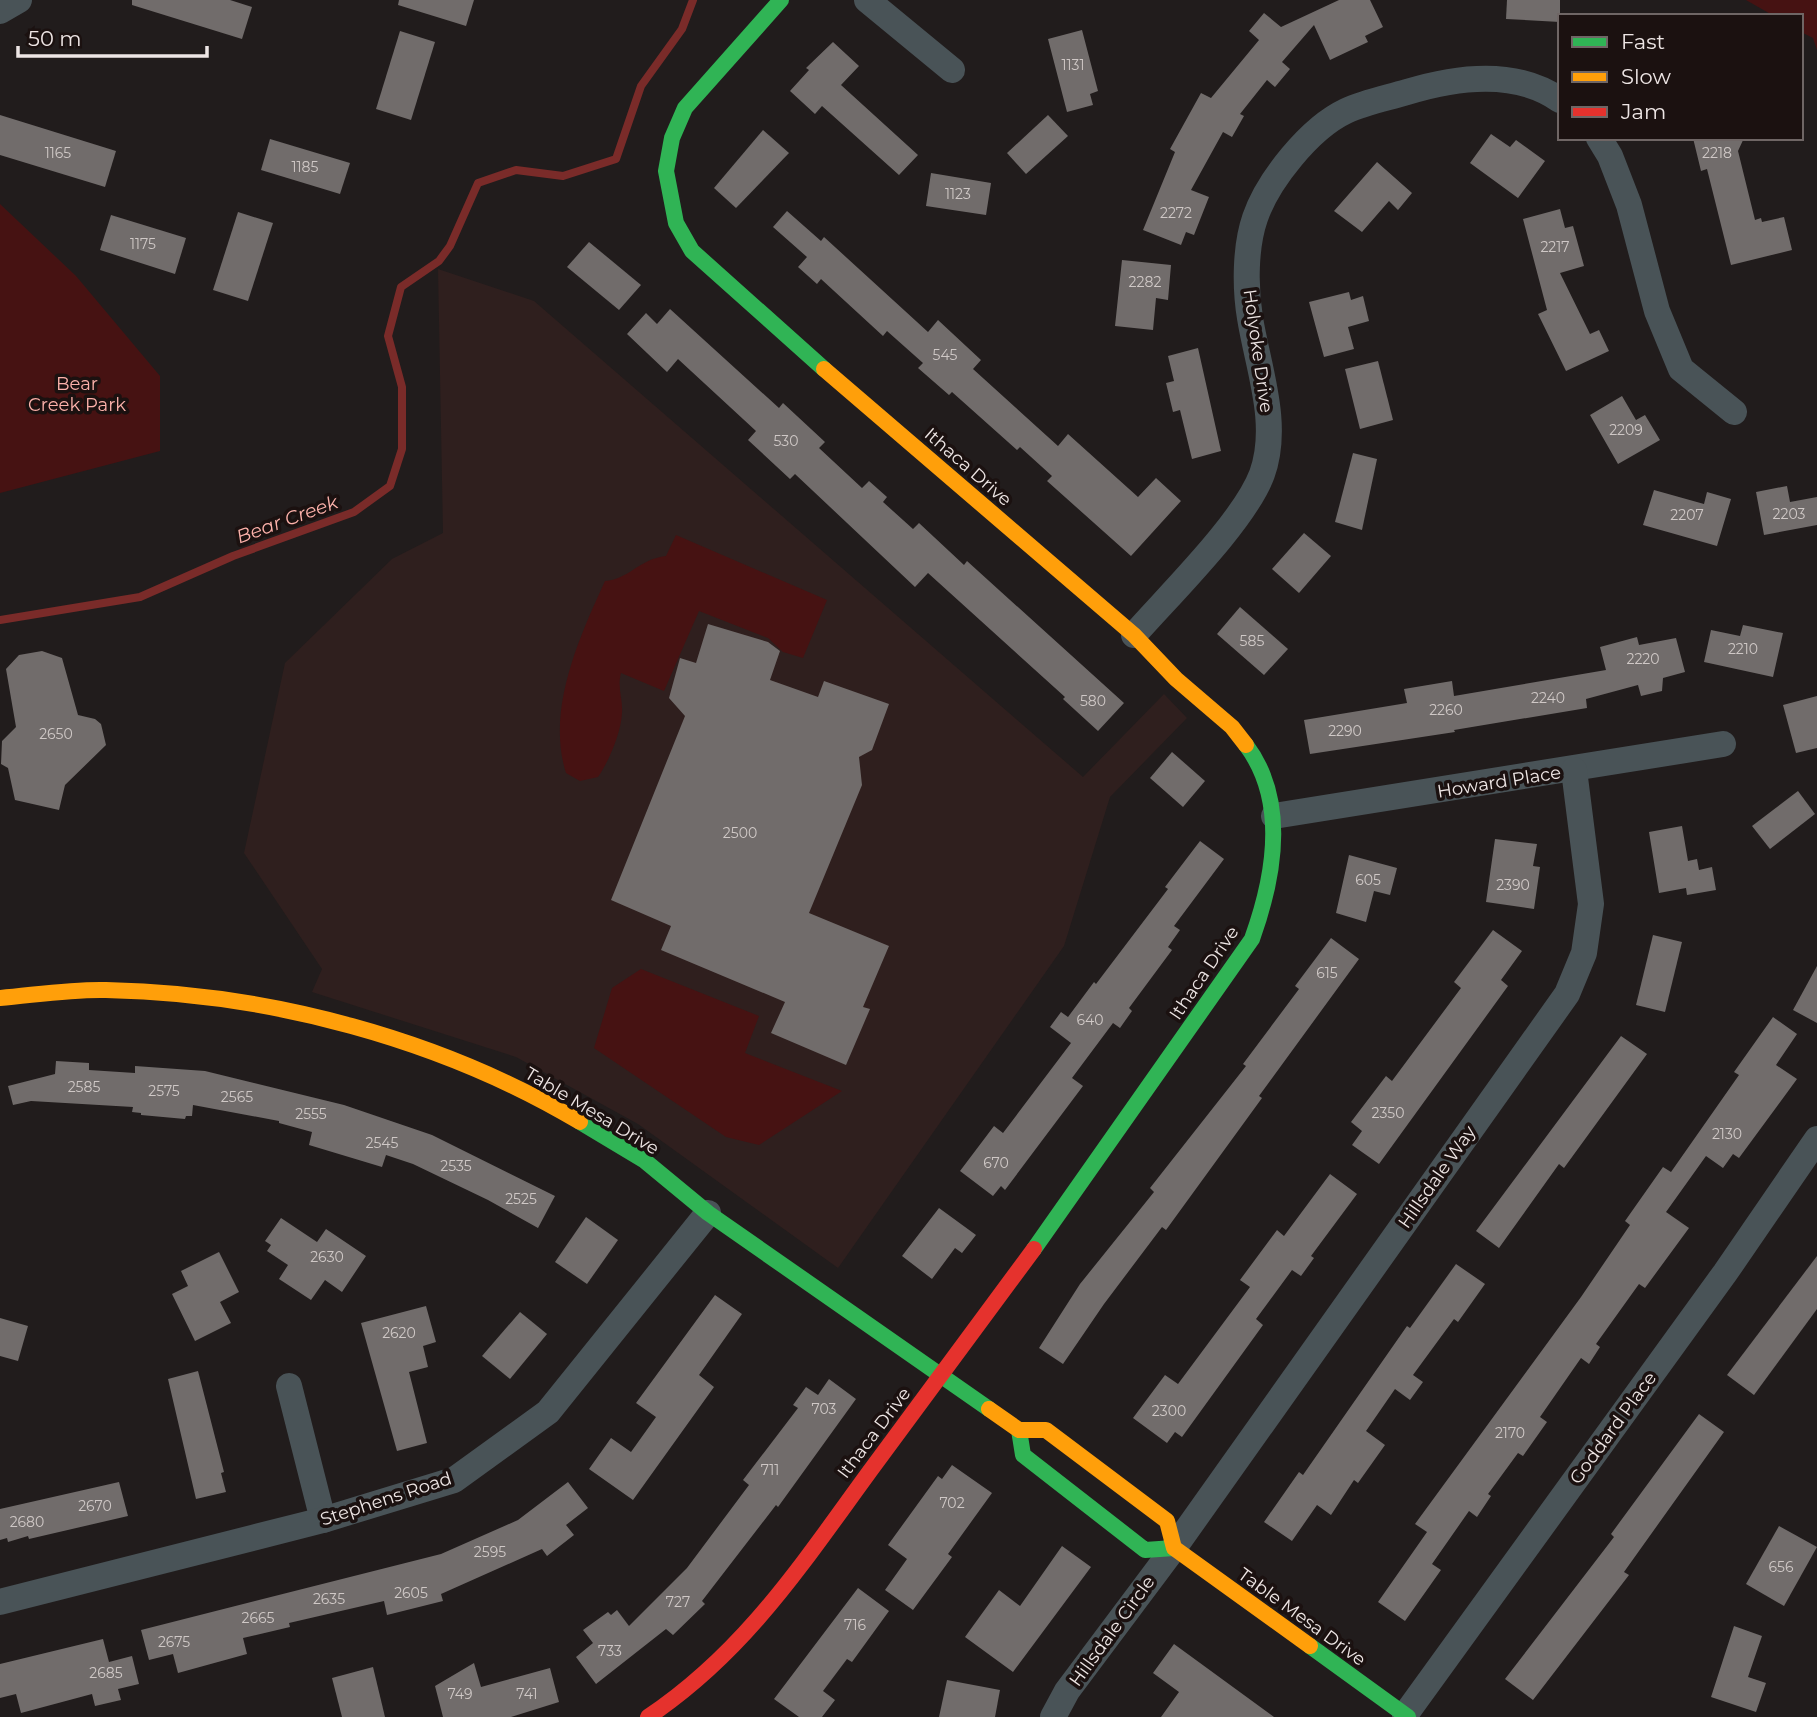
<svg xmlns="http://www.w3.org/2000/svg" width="1817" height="1717" viewBox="0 0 1817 1717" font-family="Montserrat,sans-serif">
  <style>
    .built { fill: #2f1f1e }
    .green { fill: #461212 }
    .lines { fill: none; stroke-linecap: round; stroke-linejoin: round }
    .stream { stroke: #7a2b29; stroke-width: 8 }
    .building { fill: #716c6b }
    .street { stroke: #495357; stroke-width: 26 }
    .fast { stroke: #30b455; stroke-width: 16 }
    .slow { stroke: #ff9f0a; stroke-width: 16 }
    .jam { stroke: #e5322d; stroke-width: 16 }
    .labels { text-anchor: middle; stroke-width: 7; stroke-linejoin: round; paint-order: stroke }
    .number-label { font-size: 14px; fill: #cfc8c6 }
    .street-label { font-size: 18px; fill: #eee6e5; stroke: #1b1110 }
    .park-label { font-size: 18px; fill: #fcb1aa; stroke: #1b1110 }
    .water-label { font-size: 19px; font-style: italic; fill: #fdb2ab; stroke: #1b1110 }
  </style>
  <rect width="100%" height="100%" fill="#211c1c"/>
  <!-- built -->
  <polygon class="built" points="438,269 534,301 1083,777 1164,694 1187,718 1110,797 1064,946 838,1268 638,1124 516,1057 312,992 322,969 244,853 285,663 392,559 443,533"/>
  <!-- green -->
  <g class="green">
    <polygon points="1746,0 1817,0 1817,50 1813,38 1801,32 1801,16 1774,16"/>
    <polygon points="0,204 76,276 160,376 160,451 0,493"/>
    <path d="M 676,535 L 827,600 L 803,658 L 783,652 L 768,638 L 699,611 L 664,691 L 621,673 C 617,687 623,699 622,713 C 621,733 609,761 598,777 L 580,781 L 566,773 C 546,710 579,638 605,581 C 628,580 639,559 666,556 Z"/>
    <polygon points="641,969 759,1016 745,1053 842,1091 759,1145 726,1137 594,1048 612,988"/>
  </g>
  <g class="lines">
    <!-- stream -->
    <polyline class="stream" points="0,620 140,597 233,556 354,512 390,486 402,449 402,387 388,336 401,287 439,261 450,246 478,183 516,170 563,176 616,159 641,86 682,29 693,0"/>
  </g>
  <!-- building -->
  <g class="building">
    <polygon points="132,0 230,0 252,7 242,39 132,5"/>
    <polygon points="399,0 474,0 466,26 398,5"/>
    <polygon points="1339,0 1370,0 1383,27 1365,36 1368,42 1330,60 1314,25 1282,62 1290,69 1275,87 1267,80 1240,114 1244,116 1232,137 1223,132 1191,190 1209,197 1194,235 1186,232 1181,245 1143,230 1175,152 1170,149 1201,93 1211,98 1259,40 1249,31 1264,13 1281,27"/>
    <polygon points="1507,0 1560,0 1560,22 1506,19"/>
    <polygon points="1082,30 1098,91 1090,94 1093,105 1067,112 1048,39"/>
    <polygon points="400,31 435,42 411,120 376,109"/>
    <polygon points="833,42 859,66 841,85 918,155 899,175 822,106 815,114 790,91 809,70 806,68"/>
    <polygon points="0,115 116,151 105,187 0,155"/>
    <polygon points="1048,115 1068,136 1026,174 1007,153"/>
    <polygon points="763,130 789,153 736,208 714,188"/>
    <polygon points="1491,134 1510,147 1516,140 1545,161 1518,198 1470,163"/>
    <polygon points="1693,138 1744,138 1738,151 1755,220 1761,218 1762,222 1784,217 1792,250 1731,265 1707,169 1701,171"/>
    <polygon points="270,139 350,163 340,194 261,170"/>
    <polygon points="1377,162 1412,193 1398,210 1389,201 1362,232 1334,211"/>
    <polygon points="931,173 991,183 986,215 926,206"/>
    <polygon points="1560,209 1565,228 1573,226 1584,266 1560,273 1590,334 1599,330 1609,351 1566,371 1538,314 1547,310 1523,219"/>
    <polygon points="787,211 821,241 824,237 928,332 938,320 981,360 973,369 1058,446 1068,434 1138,497 1156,478 1181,501 1131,556 1047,481 1052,476 1020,447 1017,450 952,392 949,395 918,368 923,363 887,331 883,336 821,279 817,284 798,267 807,257 773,227"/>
    <polygon points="238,212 273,223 248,301 213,290"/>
    <polygon points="111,215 186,238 175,274 100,250"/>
    <polygon points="589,242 641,285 619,310 567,267"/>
    <polygon points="1122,260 1171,265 1168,300 1156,298 1153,330 1115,326"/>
    <polygon points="1349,292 1351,300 1363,296 1369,321 1348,327 1354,349 1324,357 1309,302"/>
    <polygon points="670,309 779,408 783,403 825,442 819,448 862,488 869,481 887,497 883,502 913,529 919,523 964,565 967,561 1124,703 1098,731 1063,699 1065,697 928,573 915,587 795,474 790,479 748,440 756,431 678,359 667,372 627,334 646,313 657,324"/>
    <polygon points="1198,348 1221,451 1192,459 1180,410 1173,412 1166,383 1174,381 1168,356"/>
    <polygon points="1378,361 1393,420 1360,429 1345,369"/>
    <polygon points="1622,396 1636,420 1645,415 1660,440 1618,464 1590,415"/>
    <polygon points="1353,453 1377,459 1362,530 1335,522"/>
    <polygon points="1787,486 1790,502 1817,497 1817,525 1764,535 1756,492"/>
    <polygon points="1654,490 1704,504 1707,492 1731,499 1717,546 1643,525"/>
    <polygon points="1304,533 1331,556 1299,593 1272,569"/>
    <polygon points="1240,607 1288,649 1264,675 1217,634"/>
    <polygon points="708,624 768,642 780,651 770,680 818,697 824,681 889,704 872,750 859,757 862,785 809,913 889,946 863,1007 870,1009 846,1065 771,1033 785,1002 661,950 671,926 611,900 685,716 669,698 680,658 696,663"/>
    <polygon points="1743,625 1783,633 1773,677 1704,662 1711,630 1740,636"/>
    <polygon points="1637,637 1639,645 1676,638 1685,672 1663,678 1662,691 1641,696 1638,685 1586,699 1587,708 1454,730 1455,732 1310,754 1304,720 1407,703 1404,689 1452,681 1454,696 1606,670 1600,647"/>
    <polygon points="42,651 62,658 78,715 95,719 101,724 106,745 65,785 59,810 15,800 8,768 1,764 2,741 16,727 6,669 19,655"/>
    <polygon points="1817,696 1817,748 1796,753 1783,705"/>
    <polygon points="1172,752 1205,781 1183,807 1150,778"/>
    <polygon points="1798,791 1815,814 1770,849 1752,826"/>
    <polygon points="1682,826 1688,861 1697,859 1699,870 1712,867 1716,890 1687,895 1686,888 1659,893 1649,832"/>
    <polygon points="1495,839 1537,844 1533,866 1540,867 1534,909 1486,902"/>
    <polygon points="1200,841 1224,859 1174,926 1180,930 1168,947 1172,950 1129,1008 1132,1011 1120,1028 1113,1023 1072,1078 1083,1086 1005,1190 1001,1186 993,1196 960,1171 994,1126 1003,1133 1071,1043 1050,1027 1061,1012 1068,1017 1094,982 1096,984 1168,889 1165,887"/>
    <polygon points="1349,855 1397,868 1390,895 1374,891 1366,922 1336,913"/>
    <polygon points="1493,930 1522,951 1501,980 1508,986 1379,1164 1352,1145 1362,1131 1351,1122 1386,1076 1392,1081 1461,988 1454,982"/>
    <polygon points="1653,935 1682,942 1665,1012 1636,1005"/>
    <polygon points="1331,938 1359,959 1259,1096 1262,1098 1166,1230 1162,1227 1104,1304 1063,1364 1039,1348 1080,1284 1154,1192 1150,1188 1246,1066 1243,1064 1299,989 1295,986"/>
    <polygon points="1817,966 1817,1023 1793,1010"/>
    <polygon points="1773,1017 1797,1034 1776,1065 1797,1079 1739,1158 1733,1154 1723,1168 1706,1156 1666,1212 1689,1228 1645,1288 1639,1284 1596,1344 1600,1347 1589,1364 1581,1358 1540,1417 1547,1422 1523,1456 1518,1453 1488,1494 1491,1496 1477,1517 1469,1511 1432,1564 1441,1570 1405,1621 1378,1602 1427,1532 1415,1524 1581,1297 1630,1225 1625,1221 1663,1167 1671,1172 1739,1075 1734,1072"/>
    <polygon points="1621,1036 1647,1054 1564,1168 1559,1164 1499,1248 1476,1231"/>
    <polygon points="56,1061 89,1063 89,1070 135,1073 135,1066 205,1071 344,1105 432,1135 555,1196 538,1228 488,1200 413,1164 386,1155 382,1167 309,1145 312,1132 279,1123 279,1121 193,1105 192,1116 186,1116 185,1119 141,1115 141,1113 132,1112 133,1107 31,1101 13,1105 8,1086 55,1074"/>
    <polygon points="1330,1174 1357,1194 1311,1256 1314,1258 1301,1276 1292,1270 1256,1319 1263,1325 1182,1437 1175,1432 1167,1443 1133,1418 1165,1375 1178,1384 1250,1287 1240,1280 1277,1230 1284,1236"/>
    <polygon points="939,1208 976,1235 962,1253 955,1248 932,1279 902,1256"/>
    <polygon points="586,1217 618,1240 587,1284 555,1262"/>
    <polygon points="281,1218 317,1242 326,1229 366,1256 342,1292 325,1280 311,1300 279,1279 288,1265 267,1251 271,1245 265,1241"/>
    <polygon points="219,1252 239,1292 220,1302 231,1323 195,1341 172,1294 188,1286 181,1271"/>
    <polygon points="1817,1256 1817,1309 1754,1395 1727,1375"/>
    <polygon points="1456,1264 1485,1284 1458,1322 1454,1319 1413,1375 1423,1382 1410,1400 1395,1389 1366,1431 1385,1445 1358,1483 1354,1480 1331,1515 1317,1505 1292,1541 1264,1522 1299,1472 1303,1475 1407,1326 1410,1328"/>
    <polygon points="715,1295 742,1314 699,1375 714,1387 633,1500 589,1469 611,1438 631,1452 656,1417 636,1403"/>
    <polygon points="426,1306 436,1342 423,1346 428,1367 409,1372 427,1443 397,1451 361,1323"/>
    <polygon points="520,1312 547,1334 510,1379 482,1356"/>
    <polygon points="0,1318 28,1326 18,1361 0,1356"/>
    <polygon points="198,1371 224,1472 221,1473 226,1492 196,1499 168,1379"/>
    <polygon points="829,1379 856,1399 778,1507 776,1505 702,1601 705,1604 673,1635 666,1629 596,1684 576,1657 593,1643 583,1630 608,1612 611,1615 617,1610 629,1626 687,1568 749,1485 743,1480 798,1408 793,1405 806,1387 818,1395"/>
    <polygon points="1699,1414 1724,1432 1624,1572 1629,1575 1533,1700 1505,1679 1614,1537 1611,1534"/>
    <polygon points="952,1465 992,1493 948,1554 952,1557 913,1610 885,1590 907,1559 888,1545 938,1476 942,1479"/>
    <polygon points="119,1482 128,1516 29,1539 28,1536 8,1542 7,1538 0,1540 0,1509"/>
    <polygon points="568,1482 588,1508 566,1525 574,1535 547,1556 542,1549 441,1594 443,1601 387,1615 384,1601 289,1623 290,1627 243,1638 247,1654 178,1673 173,1654 149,1660 141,1630 441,1554 518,1520"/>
    <polygon points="1779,1526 1817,1547 1784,1606 1746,1584"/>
    <polygon points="1062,1546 1091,1567 1013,1672 965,1637 999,1590 1020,1606"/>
    <polygon points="858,1588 889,1611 852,1662 847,1659 823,1691 835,1700 822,1717 799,1717 774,1699"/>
    <polygon points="1734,1626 1762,1636 1748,1677 1766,1683 1756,1712 1711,1697"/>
    <polygon points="103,1639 109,1662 132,1656 139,1684 118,1689 121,1700 95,1706 92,1694 21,1713 16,1694 0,1698 0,1664"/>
    <polygon points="1174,1644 1274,1717 1161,1717 1179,1692 1153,1673"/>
    <polygon points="474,1663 481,1687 550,1668 559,1702 511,1717 443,1717 435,1686"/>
    <polygon points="373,1667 385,1717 342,1717 332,1678"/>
    <polygon points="947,1680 1000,1690 995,1717 939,1717"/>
  </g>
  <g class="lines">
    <!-- street -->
    <g class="street">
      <polyline points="867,0 952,70"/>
      <polyline points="0,11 19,0"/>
      <polyline points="1599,138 1610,156 1629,205 1657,311 1681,369 1734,412"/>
      <path d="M 1134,635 C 1170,594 1244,522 1262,474 C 1280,424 1258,368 1250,318 C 1245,288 1245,247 1255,218 C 1268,180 1310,128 1346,111 C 1365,102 1387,98 1407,92 C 1456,77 1516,69 1560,100"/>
      <polyline points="1274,816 1723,744"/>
      <polyline points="289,1386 323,1520"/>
      <polyline points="0,1602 323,1520 454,1480 548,1412 708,1213"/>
      <polyline points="1405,1715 1725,1273 1817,1139"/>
      <polyline points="1053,1717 1067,1691 1174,1548 1567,994 1584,953 1591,904 1574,770"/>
    </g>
    <!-- fast -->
    <g class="fast">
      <polyline points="781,0 685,108 672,138 666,171 676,223 692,251 824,369"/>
      <polyline points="580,1122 645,1161 708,1213 989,1409"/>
      <path d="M 1034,1249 L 1252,939 C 1274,878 1288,801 1246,745"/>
      <polyline points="1019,1430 1023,1455 1145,1550 1174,1548"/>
      <polyline points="1310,1646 1408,1717"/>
    </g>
    <!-- slow -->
    <g class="slow">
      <polyline points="824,369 1134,635 1176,679 1232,727 1246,745"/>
      <path d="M 0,998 C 35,995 71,989 106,990 C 268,993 441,1039 580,1122"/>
      <polyline points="989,1409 1019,1430 1046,1430 1167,1521 1174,1548 1310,1646"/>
    </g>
    <!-- jam -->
    <path class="jam" d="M 648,1717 C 745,1652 802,1564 870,1471 C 925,1397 980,1323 1034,1249"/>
  </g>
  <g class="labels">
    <!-- number labels -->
    <g class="number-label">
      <text x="1073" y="70">1131</text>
      <text x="58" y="158">1165</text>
      <text x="1717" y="158">2218</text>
      <text x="305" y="172">1185</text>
      <text x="958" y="199">1123</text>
      <text x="1176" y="218">2272</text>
      <text x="143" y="249">1175</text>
      <text x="1555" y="252">2217</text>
      <text x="1145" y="287">2282</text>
      <text x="945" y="360">545</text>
      <text x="1626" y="435">2209</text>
      <text x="786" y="446">530</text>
      <text x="1789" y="519">2203</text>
      <text x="1687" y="520">2207</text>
      <text x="1252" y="646">585</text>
      <text x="1743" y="654">2210</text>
      <text x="1643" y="664">2220</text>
      <text x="1548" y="703">2240</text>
      <text x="1093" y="706">580</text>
      <text x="1446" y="715">2260</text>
      <text x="1345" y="736">2290</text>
      <text x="56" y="739">2650</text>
      <text x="740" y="838">2500</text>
      <text x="1368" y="885">605</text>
      <text x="1513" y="890">2390</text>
      <text x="1327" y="978">615</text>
      <text x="1090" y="1025">640</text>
      <text x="84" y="1092">2585</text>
      <text x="164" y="1096">2575</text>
      <text x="237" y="1102">2565</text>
      <text x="1388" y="1118">2350</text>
      <text x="311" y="1119">2555</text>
      <text x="1727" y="1139">2130</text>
      <text x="382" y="1148">2545</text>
      <text x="996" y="1168">670</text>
      <text x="456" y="1171">2535</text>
      <text x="521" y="1204">2525</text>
      <text x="327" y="1262">2630</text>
      <text x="399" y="1338">2620</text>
      <text x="824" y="1414">703</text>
      <text x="1169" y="1416">2300</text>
      <text x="1510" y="1438">2170</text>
      <text x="770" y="1475">711</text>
      <text x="952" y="1508">702</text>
      <text x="95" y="1511">2670</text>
      <text x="27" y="1527">2680</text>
      <text x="490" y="1557">2595</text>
      <text x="1781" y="1572">656</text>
      <text x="411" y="1598">2605</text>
      <text x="329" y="1604">2635</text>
      <text x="678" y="1607">727</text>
      <text x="258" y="1623">2665</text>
      <text x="855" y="1630">716</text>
      <text x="174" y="1647">2675</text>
      <text x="610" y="1656">733</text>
      <text x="106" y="1678">2685</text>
      <text x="460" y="1699">749</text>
      <text x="527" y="1699">741</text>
    </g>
    <!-- street labels -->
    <g class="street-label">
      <text transform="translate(1258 351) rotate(82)" y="6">Holyoke Drive</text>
      <text transform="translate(968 467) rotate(41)" y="6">Ithaca Drive</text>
      <text transform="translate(1499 782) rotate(-9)" y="6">Howard Place</text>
      <text transform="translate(1204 973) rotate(-56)" y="6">Ithaca Drive</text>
      <text transform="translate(592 1111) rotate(31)" y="6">Table Mesa Drive</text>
      <text transform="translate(1437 1177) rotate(-55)" y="6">Hillsdale Way</text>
      <text transform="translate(1613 1428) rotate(-54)" y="6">Goddard Place</text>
      <text transform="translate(874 1433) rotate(-53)" y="6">Ithaca Drive</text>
      <text transform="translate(386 1499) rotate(-18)" y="6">Stephens Road</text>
      <text transform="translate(1302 1617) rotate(36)" y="6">Table Mesa Drive</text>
      <text transform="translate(1112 1631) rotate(-54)" y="6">Hillsdale Circle</text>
    </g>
    <!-- park labels -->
    <g class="park-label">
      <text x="77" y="390">Bear<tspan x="77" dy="21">Creek Park</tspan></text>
    </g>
    <!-- water labels -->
    <g class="water-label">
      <text transform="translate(287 519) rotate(-20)" y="7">Bear Creek</text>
    </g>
  </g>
  <!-- legend -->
  <rect x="1558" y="14" width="245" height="126" fill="#1b1110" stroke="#6f6665" stroke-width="2"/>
  <rect x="1572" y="37" width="35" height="10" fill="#30b455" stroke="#6f6665" stroke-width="2"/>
  <text x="1621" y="49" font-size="21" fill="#eee6e5">Fast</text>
  <rect x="1572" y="72" width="35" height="10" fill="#ff9f0a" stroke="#6f6665" stroke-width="2"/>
  <text x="1621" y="84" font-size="21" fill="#eee6e5">Slow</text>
  <rect x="1572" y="107" width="35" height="10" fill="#e5322d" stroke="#6f6665" stroke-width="2"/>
  <text x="1621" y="119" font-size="21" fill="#eee6e5">Jam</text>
  <!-- scale -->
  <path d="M18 46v10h189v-10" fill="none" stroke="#eee6e5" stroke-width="3.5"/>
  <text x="28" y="46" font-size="21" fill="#eee6e5" stroke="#1b1110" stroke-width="5" paint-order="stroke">50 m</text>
</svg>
